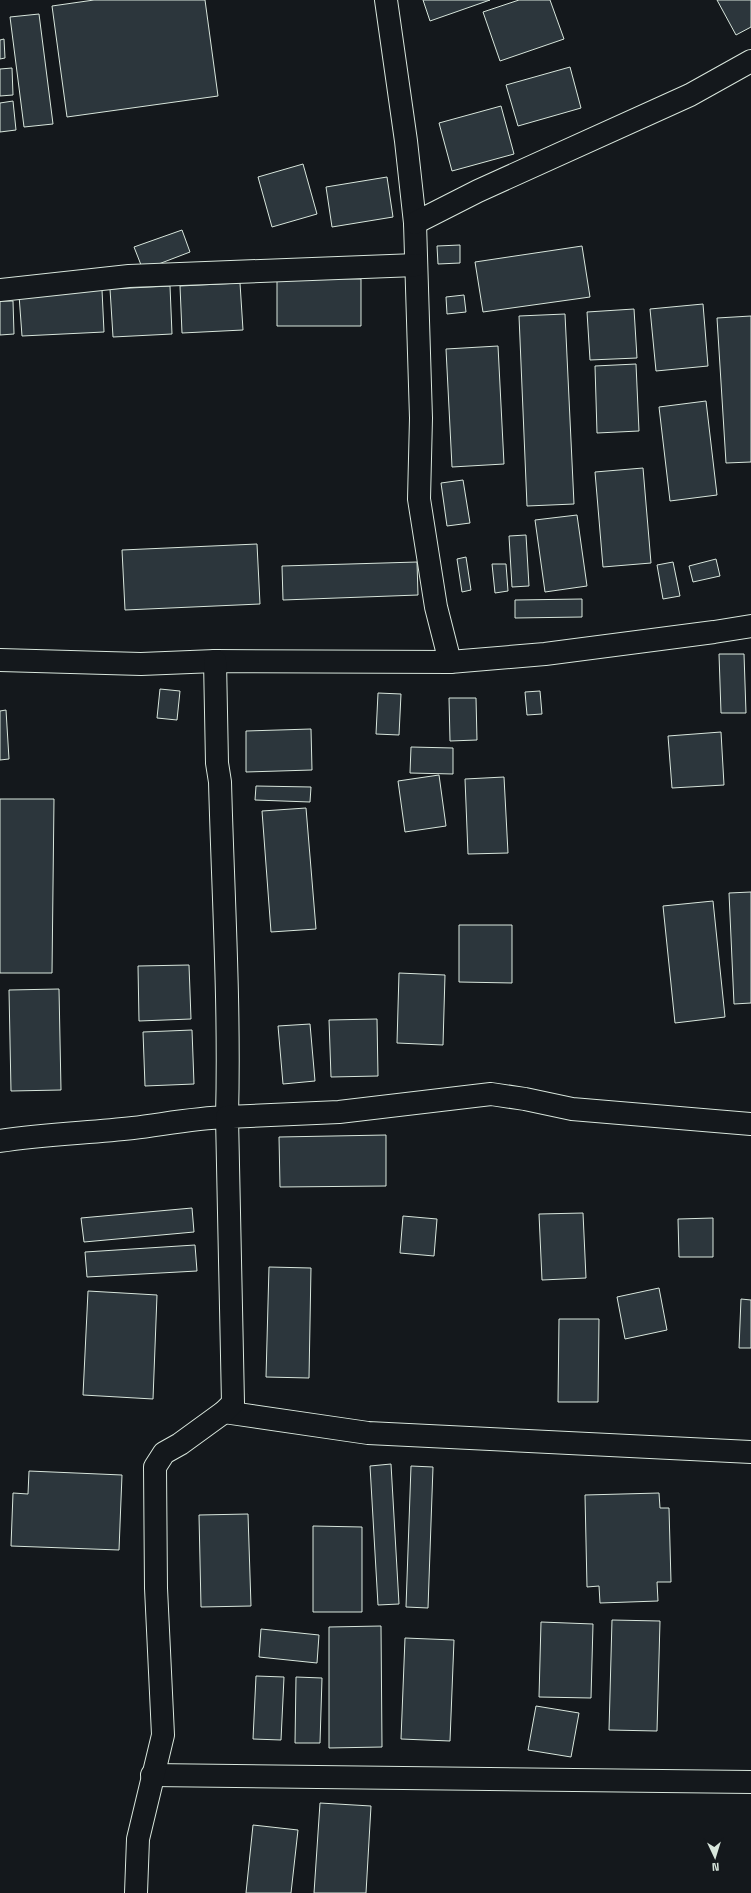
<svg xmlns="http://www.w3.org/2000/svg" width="751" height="1893" viewBox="0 0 751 1893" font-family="'Space Grotesk',sans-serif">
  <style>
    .building { fill: #2c363c; stroke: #d8e6dc }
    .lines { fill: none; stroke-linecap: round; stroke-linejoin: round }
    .minor-casing { stroke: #d8e6dc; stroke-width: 24 }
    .minor { stroke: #14181c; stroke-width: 22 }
  </style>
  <rect width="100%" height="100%" fill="#14181c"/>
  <!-- building -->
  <g class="building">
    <polygon points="94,0 205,0 218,96 67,117 52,6"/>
    <polygon points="423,0 490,0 430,21"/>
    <polygon points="519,0 550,0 564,39 500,61 483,12"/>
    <polygon points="717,0 751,0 751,27 736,35"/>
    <polygon points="39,14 53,124 24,127 10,17"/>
    <polygon points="4,39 5,58 0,59 0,40"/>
    <polygon points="570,67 581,108 518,126 506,85"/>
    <polygon points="12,68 13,95 0,96 0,69"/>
    <polygon points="13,101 16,130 0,132 0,103"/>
    <polygon points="501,106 514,154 452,171 439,123"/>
    <polygon points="303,164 317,214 272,227 258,177"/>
    <polygon points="387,177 393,217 332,227 326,187"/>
    <polygon points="182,230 190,252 143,270 134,247"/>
    <polygon points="460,245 460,263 438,264 437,246"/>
    <polygon points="582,246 590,297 483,312 475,262"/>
    <polygon points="277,278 361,279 361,326 277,326"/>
    <polygon points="240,283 243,330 182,333 180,286"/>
    <polygon points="170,286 172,334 113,337 110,289"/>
    <polygon points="102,290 104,332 22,336 19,295"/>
    <polygon points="464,295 466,312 447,314 446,297"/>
    <polygon points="0,301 13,301 14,334 0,335"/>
    <polygon points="703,304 708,366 656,371 650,309"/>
    <polygon points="634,309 637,358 590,360 587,312"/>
    <polygon points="565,314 574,504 527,506 519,316"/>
    <polygon points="751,316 751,462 726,463 717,318"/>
    <polygon points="498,346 504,464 452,467 446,349"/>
    <polygon points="636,364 639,431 597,433 595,366"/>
    <polygon points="706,401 717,495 670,501 659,407"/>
    <polygon points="643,468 651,563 603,567 595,472"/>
    <polygon points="463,480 470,523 447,526 441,483"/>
    <polygon points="577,515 587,586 545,592 535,520"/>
    <polygon points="526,535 529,586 512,587 509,536"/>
    <polygon points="257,544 260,604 125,610 122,550"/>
    <polygon points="466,557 471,590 462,592 457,559"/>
    <polygon points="716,559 720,576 693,582 689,566"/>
    <polygon points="417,562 418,595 283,600 282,566"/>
    <polygon points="673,562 680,596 663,599 657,565"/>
    <polygon points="492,564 506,564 508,591 495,593"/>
    <polygon points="582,599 582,617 515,618 515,600"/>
    <polygon points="719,654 744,654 746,713 721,713"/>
    <polygon points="160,689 180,691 177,720 157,718"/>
    <polygon points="540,691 542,714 527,715 525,692"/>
    <polygon points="378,693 401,694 399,735 376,734"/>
    <polygon points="449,698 476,698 477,740 450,741"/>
    <polygon points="6,710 9,759 0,760 0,711"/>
    <polygon points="311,729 312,770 246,772 246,731"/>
    <polygon points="721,732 724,785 672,788 668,736"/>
    <polygon points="411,747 453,748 453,774 410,773"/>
    <polygon points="439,775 446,826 405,832 398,781"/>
    <polygon points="504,777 508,853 468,854 465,779"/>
    <polygon points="256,786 311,787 310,802 255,800"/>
    <polygon points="0,799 54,799 52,973 0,973"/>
    <polygon points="306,808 316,929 271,932 262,811"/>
    <polygon points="751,892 751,1003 734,1004 729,893"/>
    <polygon points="713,901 725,1017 675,1023 663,906"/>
    <polygon points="459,925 512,925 512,983 459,982"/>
    <polygon points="189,965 191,1019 139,1021 138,966"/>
    <polygon points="399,973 445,975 443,1045 397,1043"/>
    <polygon points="59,989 61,1090 11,1091 9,990"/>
    <polygon points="377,1019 378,1076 331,1077 329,1020"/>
    <polygon points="310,1024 315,1081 283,1084 278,1026"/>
    <polygon points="192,1030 194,1084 145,1086 143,1032"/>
    <polygon points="386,1135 386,1186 280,1187 279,1137"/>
    <polygon points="192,1208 194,1232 84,1242 81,1218"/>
    <polygon points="583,1213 586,1278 542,1280 539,1214"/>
    <polygon points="403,1216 437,1219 434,1256 400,1253"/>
    <polygon points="713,1218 713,1257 679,1257 678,1219"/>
    <polygon points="195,1245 197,1271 87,1277 85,1252"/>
    <polygon points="269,1267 311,1268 309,1378 266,1377"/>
    <polygon points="659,1288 667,1330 625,1339 617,1297"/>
    <polygon points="88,1291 157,1295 153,1399 83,1395"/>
    <polygon points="741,1299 751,1300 751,1348 739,1348"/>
    <polygon points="559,1319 599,1319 598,1402 558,1402"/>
    <polygon points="391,1464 399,1604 378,1605 370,1466"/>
    <polygon points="411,1466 433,1467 428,1608 406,1607"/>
    <polygon points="29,1471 122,1475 119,1550 11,1546 13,1493 28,1494"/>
    <polygon points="659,1493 660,1508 669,1508 671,1582 657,1582 658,1601 600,1603 599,1586 587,1587 585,1495"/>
    <polygon points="248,1514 251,1606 201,1607 199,1515"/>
    <polygon points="313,1526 362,1527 362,1612 313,1612"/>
    <polygon points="612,1620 660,1621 657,1731 609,1730"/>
    <polygon points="541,1622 593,1624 591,1698 539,1697"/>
    <polygon points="381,1626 382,1747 329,1748 329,1627"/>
    <polygon points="261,1629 319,1635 317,1663 259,1657"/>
    <polygon points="405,1638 454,1640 450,1741 401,1739"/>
    <polygon points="256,1676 284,1677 281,1740 253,1739"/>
    <polygon points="296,1677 322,1678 320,1743 295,1743"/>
    <polygon points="536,1706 579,1713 571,1757 528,1750"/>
    <polygon points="320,1803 371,1806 366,1893 314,1893"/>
    <polygon points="253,1825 298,1830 291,1893 246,1893"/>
  </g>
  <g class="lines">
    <defs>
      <g id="minor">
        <polyline points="386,0 406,141 415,223 421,418 419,499 436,607 450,662"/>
        <polyline points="415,223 478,191 690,95 751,61"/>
        <polyline points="0,290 129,276 416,265"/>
        <polyline points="0,660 141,664 215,661 450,662 545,654 714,632 751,626"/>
        <path d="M 0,1141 C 44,1134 89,1133 133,1128 C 165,1124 195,1118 227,1117 C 230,1005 223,894 220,782 L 217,763 L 215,661"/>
        <polyline points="224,1412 368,1433 751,1452"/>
        <polyline points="152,1775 751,1782"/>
        <polyline points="136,1893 138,1839 163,1735 156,1588 155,1467 164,1453 180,1444 224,1412 233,1403 227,1117 339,1112 491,1094 525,1099 572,1109 751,1124"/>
      </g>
    </defs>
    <!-- minor casing -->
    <use href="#minor" class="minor-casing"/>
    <!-- minor -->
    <use href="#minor" class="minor"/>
  </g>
  <!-- north arrow -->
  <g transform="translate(715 1857) rotate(176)" stroke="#14181c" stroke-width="3" paint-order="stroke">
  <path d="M0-3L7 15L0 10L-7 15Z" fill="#d8e6dc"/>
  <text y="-6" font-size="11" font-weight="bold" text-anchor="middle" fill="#d8e6dc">N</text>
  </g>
</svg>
